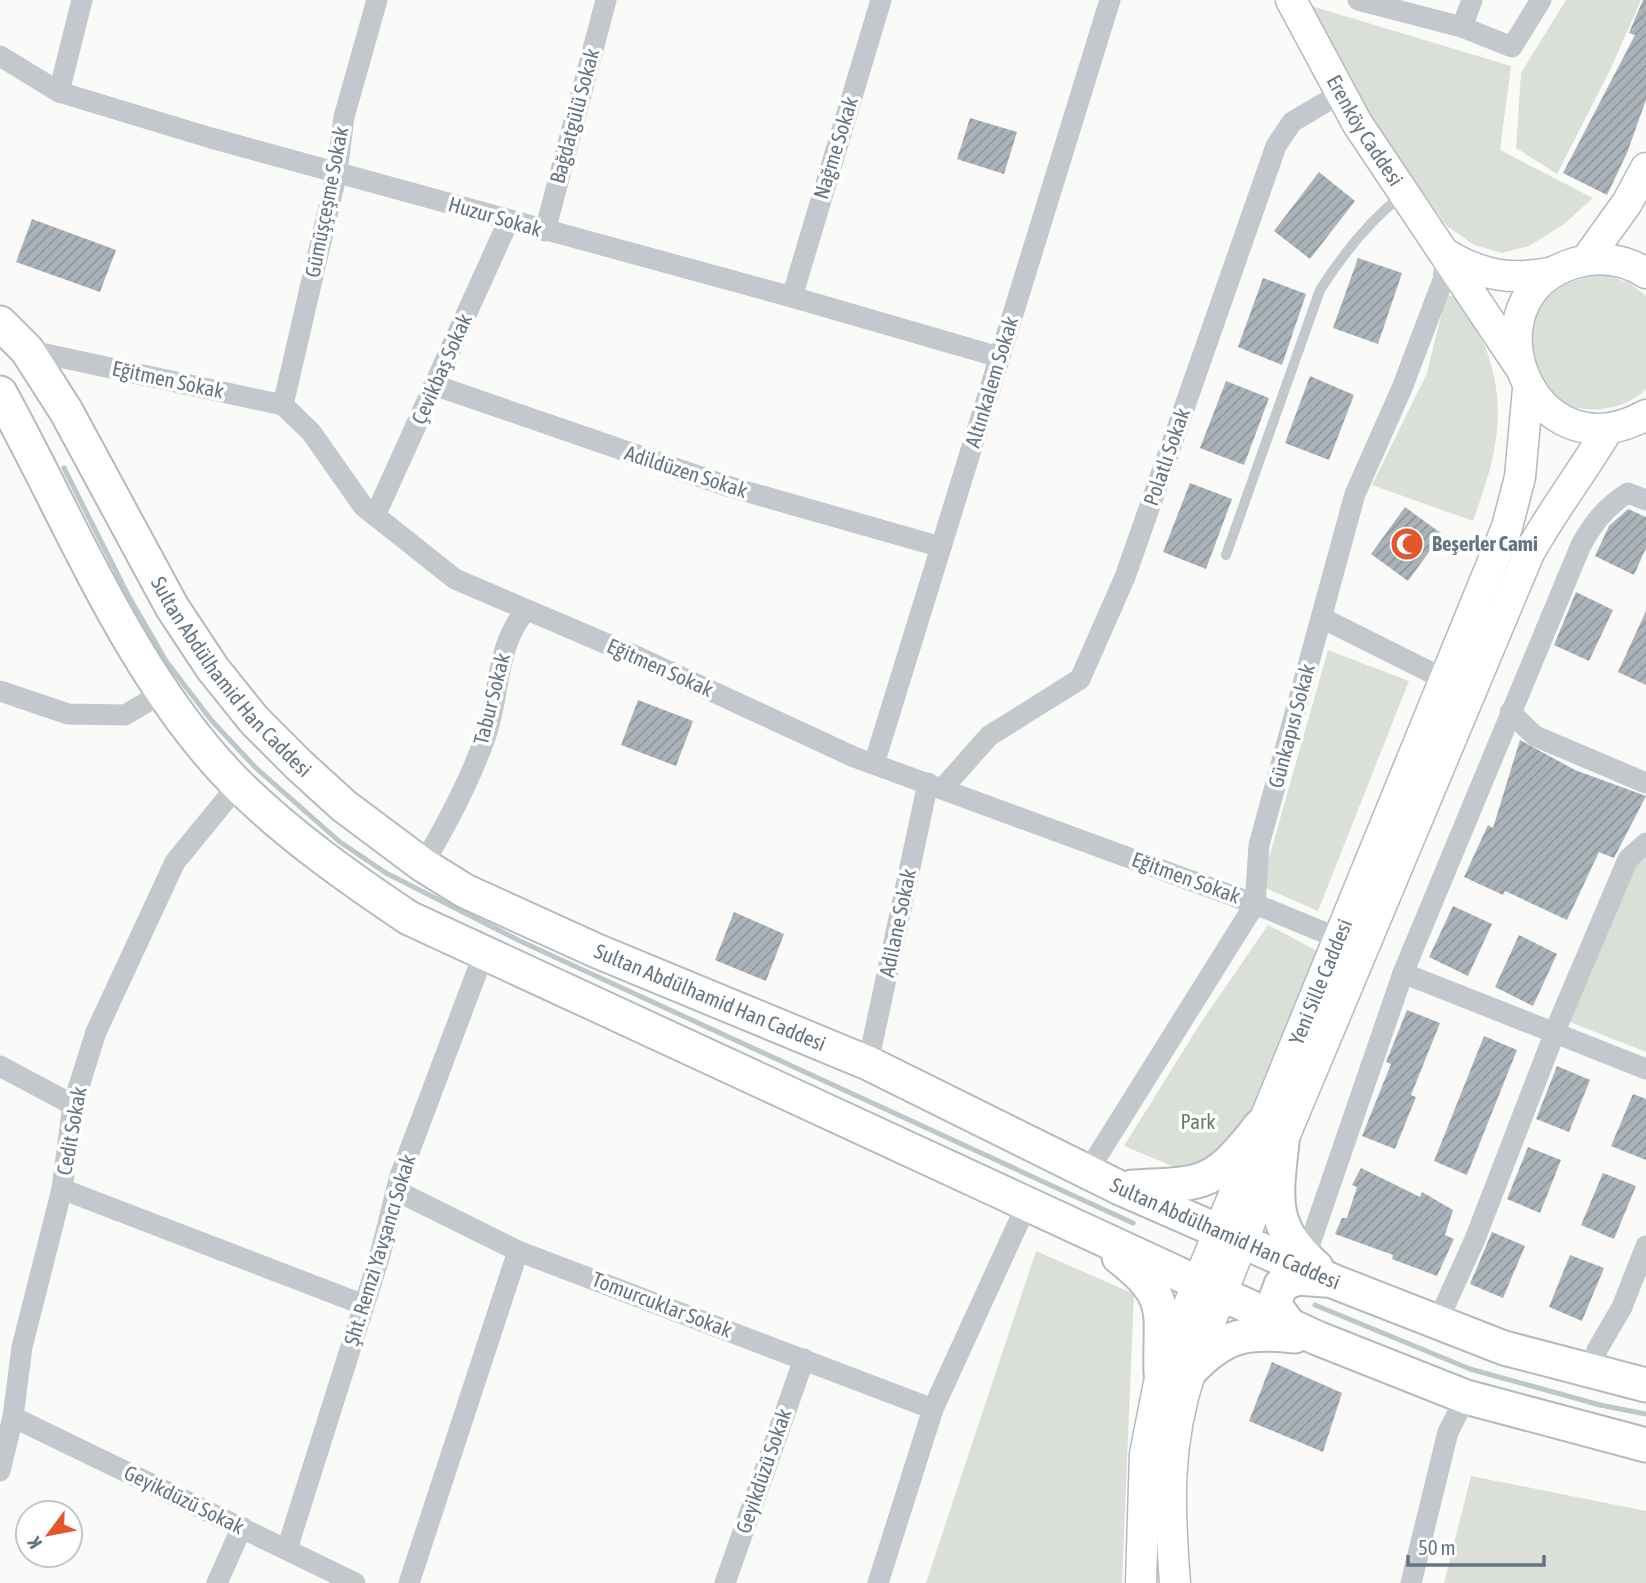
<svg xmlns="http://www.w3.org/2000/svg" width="1646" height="1583" viewBox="0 0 1646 1583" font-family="'Asap Condensed',sans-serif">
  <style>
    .green { fill: #dadfd7 }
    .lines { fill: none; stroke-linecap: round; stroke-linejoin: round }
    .stream { stroke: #bbc7cb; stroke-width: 5 }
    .building { fill: url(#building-hatch) }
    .secondary-casing { stroke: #b3babf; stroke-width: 33 }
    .primary-casing { stroke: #b5babe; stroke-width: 37 }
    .lane { stroke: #c3c8cc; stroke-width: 10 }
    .street { stroke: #c3c8cc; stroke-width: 21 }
    .secondary { stroke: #fff; stroke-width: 30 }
    .primary { stroke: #fff; stroke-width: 33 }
    .labels { text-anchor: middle; stroke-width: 7; stroke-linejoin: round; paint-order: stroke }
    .street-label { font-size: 21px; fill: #657683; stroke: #fff }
    .poi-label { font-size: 21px; font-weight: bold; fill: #657683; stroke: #fff; text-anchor: start }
    .park-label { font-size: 21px; fill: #687a64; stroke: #fff }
  </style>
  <defs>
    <pattern id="building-hatch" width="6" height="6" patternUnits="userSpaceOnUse" patternTransform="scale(1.75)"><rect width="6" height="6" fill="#aab3b9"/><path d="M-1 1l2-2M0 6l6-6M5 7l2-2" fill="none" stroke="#8e969c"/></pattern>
  </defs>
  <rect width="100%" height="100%" fill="#fafaf8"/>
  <!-- green -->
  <g class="green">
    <polygon points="1566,0 1641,0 1610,70 1557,174 1516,148 1521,73"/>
    <polygon points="1308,5 1511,66 1500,150 1593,198 1564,224 1529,246 1502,253 1474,245 1447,226 1375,125"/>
    <path d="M 1607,275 L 1629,283 L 1646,296 L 1646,389 C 1618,417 1559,419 1539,378 C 1536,372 1536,363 1534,357 C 1522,304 1558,277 1607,275 Z"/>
    <path d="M 1446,295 L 1453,296 C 1464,313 1480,332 1487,352 C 1509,414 1494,463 1473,521 L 1372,485 L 1427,373 Z"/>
    <polygon points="1328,650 1409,681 1318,911 1261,886"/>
    <polygon points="1646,842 1646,1052 1570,1022 1642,845"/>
    <polygon points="1268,925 1319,952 1231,1177 1213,1183 1124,1146 1200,1024"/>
    <polygon points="1036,1251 1134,1294 1122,1583 926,1583"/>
    <polygon points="1471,1476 1646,1511 1646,1583 1444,1583"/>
  </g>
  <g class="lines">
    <!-- stream -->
    <g class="stream">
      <polyline points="64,468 128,595 166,661 212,721 255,767 340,842 386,873 520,941 1133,1223"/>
      <polyline points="1315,1305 1470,1369 1600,1405 1646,1414"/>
    </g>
  </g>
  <!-- building -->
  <g class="building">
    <polygon points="1643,0 1646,0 1646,100 1627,153 1607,195 1563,173 1635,35 1629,33"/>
    <polygon points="970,118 1017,132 1004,174 957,159"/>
    <polygon points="1319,172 1355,201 1310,259 1274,231"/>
    <polygon points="32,219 116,250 100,292 16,262"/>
    <polygon points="1358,258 1402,273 1378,344 1333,328"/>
    <polygon points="1263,278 1306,294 1282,365 1238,347"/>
    <polygon points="1310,376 1354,395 1329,460 1285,443"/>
    <polygon points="1226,381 1269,398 1244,465 1200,448"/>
    <polygon points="1190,483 1232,499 1206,569 1163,552"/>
    <polygon points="1405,507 1442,534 1408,581 1371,554"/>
    <polygon points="1628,509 1646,517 1646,548 1634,575 1595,556 1609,526"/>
    <polygon points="1576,592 1613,610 1589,661 1554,645"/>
    <polygon points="1646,611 1646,685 1618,672"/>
    <polygon points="638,700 693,721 676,766 621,745"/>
    <polygon points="1520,740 1575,770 1646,796 1614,858 1599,852 1567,920 1505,891 1503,895 1464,877 1488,825 1493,828"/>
    <polygon points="1453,906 1492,924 1468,976 1429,957"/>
    <polygon points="734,912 784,934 766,981 715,960"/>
    <polygon points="1519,935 1557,954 1533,1006 1495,987"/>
    <polygon points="1407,1010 1440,1023 1411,1095 1416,1097 1395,1149 1362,1136 1391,1064 1386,1062"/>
    <polygon points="1484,1036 1517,1050 1467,1175 1434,1161"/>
    <polygon points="1557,1066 1590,1080 1569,1132 1536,1119"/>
    <polygon points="1633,1094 1646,1099 1646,1160 1611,1146"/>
    <polygon points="1528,1147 1561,1160 1540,1213 1507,1199"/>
    <polygon points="1361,1168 1420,1197 1422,1192 1453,1210 1445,1235 1454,1239 1437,1276 1392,1259 1393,1255 1335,1234 1342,1218 1347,1218 1357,1187 1352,1185"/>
    <polygon points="1603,1173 1636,1186 1614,1239 1581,1225"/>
    <polygon points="1492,1232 1525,1246 1503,1298 1470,1284"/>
    <polygon points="1570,1255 1604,1268 1582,1321 1549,1307"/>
    <polygon points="1272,1362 1342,1393 1323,1452 1249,1421"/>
  </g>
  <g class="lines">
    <defs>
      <g id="secondary">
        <path id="s1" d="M 1291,0 L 1357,123 L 1518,364"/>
        <path d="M 1447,255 C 1483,276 1513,281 1554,272"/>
        <polyline points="1586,260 1627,203 1646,168"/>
        <path d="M 1646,273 C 1624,259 1599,256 1575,263 C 1461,296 1530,480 1646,415"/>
        <path id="s2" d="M 1141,1583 L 1145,1454 L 1161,1373 L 1507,527 L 1520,477 L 1528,389"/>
        <path d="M 1175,1583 C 1169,1506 1166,1445 1191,1370 L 1282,1142 L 1529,553 C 1553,510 1583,471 1608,429"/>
      </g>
      <g id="primary">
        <path id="s3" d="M 0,323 L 27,350 L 66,411 L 172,607 L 213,669 L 254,720 L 299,765 L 344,806 L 423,865 L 465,891 L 597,951 L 868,1063 L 1120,1188 L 1335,1282 L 1504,1348 L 1646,1385"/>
        <path d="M 0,393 C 72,523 132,679 238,785 C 290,836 349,878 409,918 L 1317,1338 L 1466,1397 L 1646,1445"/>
        <path d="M 1282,1142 C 1276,1198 1269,1227 1316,1267"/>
        <path d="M 1132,1187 C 1204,1184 1214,1186 1260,1126"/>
        <path d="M 1119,1257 C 1173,1299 1159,1312 1161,1373"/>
        <polyline points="1289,1325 1274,1304 1281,1285 1297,1278 1325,1280"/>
        <path d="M 1191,1370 C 1225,1334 1247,1331 1295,1336"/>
      </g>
    </defs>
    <!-- secondary casing -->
    <use href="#secondary" class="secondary-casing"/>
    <!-- primary casing -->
    <use href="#primary" class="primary-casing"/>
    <!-- lane -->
    <path class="lane" d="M 1226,555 L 1320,290 C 1343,254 1368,222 1401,196"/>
    <!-- street -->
    <g class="street">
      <polyline points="1358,0 1462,27 1472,0"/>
      <polyline points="1462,27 1512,47 1541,0"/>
      <polyline points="0,56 59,92 211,138 792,297 999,357"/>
      <polyline points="59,92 82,0"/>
      <polyline points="545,231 606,0"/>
      <polyline points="792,297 881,0"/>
      <polyline points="27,350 283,405 311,432 363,506 455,579 640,658 854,757 1255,904 1340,939"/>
      <polyline points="434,385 727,486 941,547"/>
      <polyline points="283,405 337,172 344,117 377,0"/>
      <polyline points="375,516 508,222"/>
      <polyline points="1322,618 1444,679"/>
      <polyline points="0,691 68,714 125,715 164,692"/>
      <polyline points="1510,712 1535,736 1646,783"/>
      <polyline points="874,764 1110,0"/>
      <polyline points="943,788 989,736 1080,679 1125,577 1276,146 1292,122 1341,93"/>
      <path d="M 423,865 C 447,823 470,781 486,735 C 501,691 495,647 526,610"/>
      <polyline points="1403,973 1646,1069"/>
      <polyline points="868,1063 928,783"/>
      <polyline points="0,1066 73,1105"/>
      <polyline points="1088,1171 1255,904 1259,845 1355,494 1402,388 1443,280 1446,255"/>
      <polyline points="62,1189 364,1305"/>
      <polyline points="397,1191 518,1251 933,1409"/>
      <path d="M 1305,1258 L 1403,973 L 1581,545 C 1593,523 1607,505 1628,493 L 1646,500"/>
      <polyline points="1437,1323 1475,1239 1560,1019 1628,859 1646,843"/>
      <polyline points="1592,1372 1597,1350 1622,1307 1646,1246"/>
      <polyline points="13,1417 355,1583"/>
      <polyline points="0,1471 13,1417 22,1347 62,1189 73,1105 96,1032 175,862 238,785"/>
      <polyline points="287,1549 380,1255 400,1176 484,953"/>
      <polyline points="217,1583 242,1527"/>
      <polyline points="409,1583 518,1251"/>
      <polyline points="725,1583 804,1359"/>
      <polyline points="878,1583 933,1409 1027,1204"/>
      <polyline points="1411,1583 1448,1432 1466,1397"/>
    </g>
    <!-- secondary -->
    <use href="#secondary" class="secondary"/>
    <!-- primary -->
    <use href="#primary" class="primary"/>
  </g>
  <!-- icons -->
  <defs>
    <symbol id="mosque-disc" viewBox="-11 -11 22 22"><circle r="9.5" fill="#e4572e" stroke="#fff"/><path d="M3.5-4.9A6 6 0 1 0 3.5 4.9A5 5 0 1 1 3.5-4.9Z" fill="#fff"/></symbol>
  </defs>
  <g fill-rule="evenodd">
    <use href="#mosque-disc" x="1388" y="525" width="38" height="38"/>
  </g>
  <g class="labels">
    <!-- street labels -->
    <g class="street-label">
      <text transform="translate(575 116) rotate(-75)" y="7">Bağdatgülü Sokak</text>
      <text dy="7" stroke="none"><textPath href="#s1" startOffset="150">Erenköy Caddesi</textPath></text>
      <text transform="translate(836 148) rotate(-73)" y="7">Nağme Sokak</text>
      <text transform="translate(327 202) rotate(-79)" y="7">Gümüşçeşme Sokak</text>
      <text transform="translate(495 217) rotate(16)" y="7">Huzur Sokak</text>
      <text transform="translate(442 369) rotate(-66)" y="7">Çevikbaş Sokak</text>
      <text transform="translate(168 380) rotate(12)" y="7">Eğitmen Sokak</text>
      <text transform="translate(992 382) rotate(-73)" y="7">Altınkalem Sokak</text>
      <text transform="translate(1167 457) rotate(-71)" y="7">Polatlı Sokak</text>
      <text transform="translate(686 472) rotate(18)" y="7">Adildüzen Sokak</text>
      <text transform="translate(660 668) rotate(24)" y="7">Eğitmen Sokak</text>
      <text dy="7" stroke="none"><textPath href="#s3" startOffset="425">Sultan Abdülhamid Han Caddesi</textPath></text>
      <text transform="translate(492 699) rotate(-76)" y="7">Tabur Sokak</text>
      <text transform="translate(1292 726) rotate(-75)" y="7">Günkapısı Sokak</text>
      <text transform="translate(1186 878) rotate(20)" y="7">Eğitmen Sokak</text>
      <text transform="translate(898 923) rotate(-78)" y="7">Adilane Sokak</text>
      <text dy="7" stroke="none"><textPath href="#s2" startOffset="634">Yeni Sille Caddesi</textPath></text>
      <text dy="7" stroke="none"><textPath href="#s3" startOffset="1013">Sultan Abdülhamid Han Caddesi</textPath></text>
      <text transform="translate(72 1131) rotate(-80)" y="7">Cedit Sokak</text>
      <text dy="7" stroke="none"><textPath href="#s3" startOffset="1580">Sultan Abdülhamid Han Caddesi</textPath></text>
      <text transform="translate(380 1250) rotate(-73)" y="7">Şht. Remzi Yavşancı Sokak</text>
      <text transform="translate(662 1305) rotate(21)" y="7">Tomurcuklar Sokak</text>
      <text transform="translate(764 1471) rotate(-71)" y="7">Geyikdüzü Sokak</text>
      <text transform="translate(184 1500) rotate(26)" y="7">Geyikdüzü Sokak</text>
    </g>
    <!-- poi labels -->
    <g class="poi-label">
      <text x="1432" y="551">Beşerler Cami</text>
    </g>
    <!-- park labels -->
    <g class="park-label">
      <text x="1198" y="1129">Park</text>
    </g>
  </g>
  <!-- north arrow -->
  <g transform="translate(49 1534) rotate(238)"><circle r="33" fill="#ffffff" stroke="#c1c8cd" stroke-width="2"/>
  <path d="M0-5L12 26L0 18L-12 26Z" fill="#e4572e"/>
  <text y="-10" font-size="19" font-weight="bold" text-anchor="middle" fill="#657683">K</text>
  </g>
  <!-- scale -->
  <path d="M1408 1555v10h136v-10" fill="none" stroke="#657683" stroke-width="3.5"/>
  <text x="1418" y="1555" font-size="21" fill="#657683" stroke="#ffffff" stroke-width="5" paint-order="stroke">50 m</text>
</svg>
